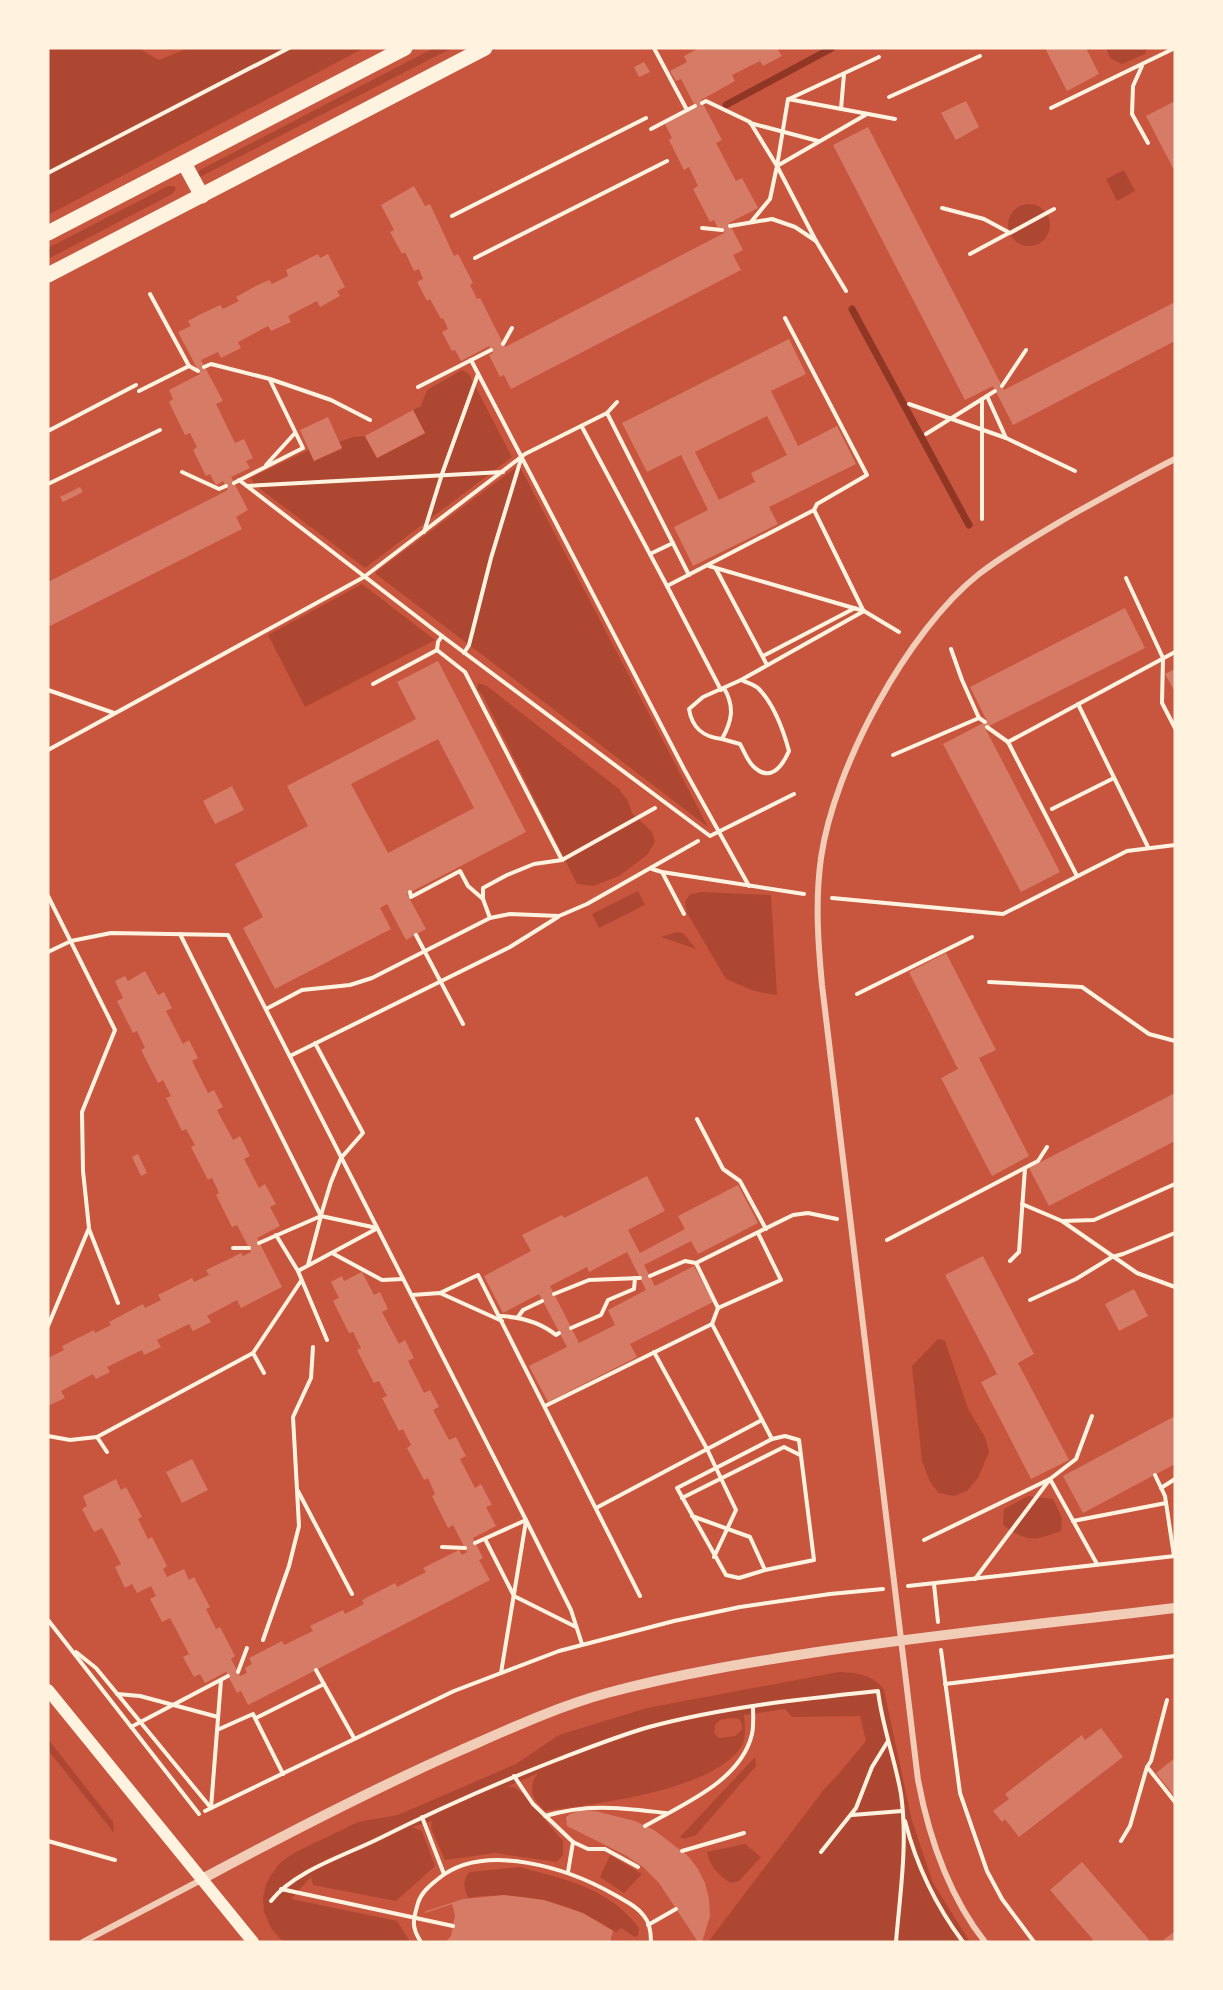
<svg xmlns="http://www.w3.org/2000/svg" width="1223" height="1990" viewBox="0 0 1223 1990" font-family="'IBM Plex Serif',serif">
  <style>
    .green { fill: #ae4732; fill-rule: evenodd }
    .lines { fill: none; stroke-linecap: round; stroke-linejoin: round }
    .stream { stroke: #8f3625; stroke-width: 7 }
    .building { fill: #d67c66; fill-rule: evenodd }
    .path { stroke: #fff3e0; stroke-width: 4 }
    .minor { stroke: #f1ccb7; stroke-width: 6 }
    .tertiary { stroke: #f1ccb7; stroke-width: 10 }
    .secondary { stroke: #fff3e0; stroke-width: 12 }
    .primary { stroke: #fff3e0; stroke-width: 15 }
  </style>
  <rect width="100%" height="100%" fill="#c8553d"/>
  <!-- green -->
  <g class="green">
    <polygon points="48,48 138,48 159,60 188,48 364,48 48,215"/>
    <polygon points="434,48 452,48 198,178 197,173 200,170"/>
    <polygon points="1106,48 1147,48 1145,54 1122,64 1110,58"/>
    <polygon points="1124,170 1135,191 1117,201 1106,179"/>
    <polygon points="168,186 174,186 176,189 172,194 48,259 48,248"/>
    <circle cx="1029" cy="225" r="21"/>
    <polygon points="462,370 469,374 512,457 365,568 259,488 250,478 309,450 314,461 342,449 339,442 353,437 365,436 377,458 425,433 413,410 421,406 427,390"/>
    <polygon points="519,465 708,827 376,574 376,572"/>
    <polygon points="362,584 435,640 305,707 268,635"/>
    <polygon points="478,683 487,686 619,789 628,801 632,813 652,832 655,842 647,855 619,876 593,886 577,884 483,696 477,689"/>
    <polygon points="638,891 645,905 599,928 592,914"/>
    <polygon points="701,892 771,895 777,995 754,991 726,979 687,913 685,902 690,894"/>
    <polygon points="677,932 683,933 696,949 661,937"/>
    <polygon points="938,1339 945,1341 968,1409 985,1437 989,1452 978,1478 967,1491 954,1496 939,1493 930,1482 922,1461 912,1366"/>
    <path d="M 1028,1496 L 1053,1499 L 1062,1518 L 1061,1531 C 1032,1541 1029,1543 1003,1525 L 1004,1509 Z"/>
    <path d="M 839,1672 C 856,1672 874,1675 884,1690 L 912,1821 L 933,1883 L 970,1942 L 708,1942 L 825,1788 L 836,1777 L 866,1741 L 860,1716 L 792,1717 L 785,1709 L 744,1715 C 745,1726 747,1741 739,1750 C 707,1791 596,1804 545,1811 C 532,1799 527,1788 538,1773 L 507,1787 L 514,1787 L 521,1792 L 563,1841 L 563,1855 L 557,1862 L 495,1853 L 445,1860 L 431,1828 L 432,1821 L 412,1827 L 422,1831 L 435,1866 L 396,1901 L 313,1885 L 311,1877 L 291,1899 L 397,1921 L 410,1942 L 283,1942 L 271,1928 L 264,1912 L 263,1898 L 266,1884 L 271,1875 L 280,1863 L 294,1853 L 358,1822 L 398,1815 L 516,1764 L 559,1735 L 647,1708 ZM 731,1718 L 739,1719 L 742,1724 L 742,1730 L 735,1736 L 719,1738 L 714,1733 L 715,1725 L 720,1720 Z"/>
    <polygon points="48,1739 113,1822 114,1833 48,1750"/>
    <polygon points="755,1757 756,1766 696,1835 684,1839 680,1837"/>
    <path d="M 745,1844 L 761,1857 L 739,1881 L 730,1883 C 718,1874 710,1867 707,1852 Z"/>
    <polygon points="610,1855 642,1874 624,1893 600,1877"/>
    <path d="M 519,1867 C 565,1879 609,1888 639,1928 L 638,1935 L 635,1937 L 621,1928 L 616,1932 C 571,1902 521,1890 468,1898 C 464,1888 462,1881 469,1872 Z"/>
  </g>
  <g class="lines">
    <!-- stream -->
    <g class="stream">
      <polyline points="726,105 832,48"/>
      <polyline points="852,309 969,525"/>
    </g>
  </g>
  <!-- building -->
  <g class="building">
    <polygon points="699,48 782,48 778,50 782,56 763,66 760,61 732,75 735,81 701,100 722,140 716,143 736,181 742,178 758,208 729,223 743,250 733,255 741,270 511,389 504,375 500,377 489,355 493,353 489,346 461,361 455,350 452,351 442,332 448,329 443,318 441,319 430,299 427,301 417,282 423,279 419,269 414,271 405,252 402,254 390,232 394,230 381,205 414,186 425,206 430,204 454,256 458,254 473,283 470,285 477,299 480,298 505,347 724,233 721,227 718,228 714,220 710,222 693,189 698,186 689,167 684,170 669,140 672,138 665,124 696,108 681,79 676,81 670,71 687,62 684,56"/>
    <polygon points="1045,48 1086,48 1099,74 1067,91"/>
    <polygon points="644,62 650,72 639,77 634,67"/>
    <polygon points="966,101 979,127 956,140 941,113"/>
    <polygon points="1175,101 1175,172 1146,116"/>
    <polygon points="868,127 1004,390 1175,302 1175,341 1013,425 993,386 965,400 833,145"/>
    <polygon points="318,254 320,258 328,254 345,287 337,291 340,296 320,307 317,301 288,316 291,322 271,331 268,326 238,342 241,348 221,358 218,352 201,360 223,401 216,404 235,443 244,439 253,458 246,461 250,468 231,477 248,510 236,517 242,529 48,627 48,582 228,490 223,481 216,485 210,474 206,476 193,450 197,447 190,433 185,435 169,402 173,399 169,390 200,374 178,332 191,326 188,321 199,315 220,305 223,309 239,301 236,297 258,285 269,280 272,284 288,276 286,270"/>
    <path d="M 789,339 L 806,374 L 771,391 L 798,446 L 837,426 L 856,464 L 769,507 L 778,524 L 693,566 L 674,527 L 708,510 L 681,455 L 647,472 L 622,423 ZM 767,416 L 787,455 L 751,473 L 755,482 L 719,500 L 695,452 Z"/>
    <polygon points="413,410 425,433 377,458 365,436"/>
    <polygon points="328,417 342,448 314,461 300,430"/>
    <polygon points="80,487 83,492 63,502 60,497"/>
    <polygon points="1125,608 1145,648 985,728 1060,872 1021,892 943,744 987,721 970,687"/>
    <path d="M 438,661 L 526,832 L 407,894 L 426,929 L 406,940 L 387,904 L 380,908 L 391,929 L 275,989 L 243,928 L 263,917 L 235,864 L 308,826 L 287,786 L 416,719 L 397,682 ZM 438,739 L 474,808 L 388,853 L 351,784 Z"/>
    <polygon points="1175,669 1175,692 1165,674"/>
    <polygon points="232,786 244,810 215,824 203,801"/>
    <polygon points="946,953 996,1050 979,1058 1029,1156 992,1176 941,1078 958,1069 909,972"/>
    <polygon points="145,971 158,995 164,992 172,1008 166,1011 183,1044 189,1040 198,1058 192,1061 208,1093 214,1090 223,1107 217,1110 233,1140 240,1136 250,1156 244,1159 259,1188 265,1184 276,1204 270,1207 280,1226 257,1238 282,1287 241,1308 237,1300 207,1316 211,1322 193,1331 189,1324 157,1340 161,1347 144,1355 142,1350 107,1367 110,1372 96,1379 93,1374 61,1391 65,1398 48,1406 48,1358 64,1350 62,1346 94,1330 95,1333 111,1325 109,1322 143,1304 145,1308 161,1300 158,1295 192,1278 194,1282 209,1275 206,1270 229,1259 241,1253 243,1256 251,1252 237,1225 232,1227 216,1195 219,1193 212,1178 208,1180 191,1147 195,1145 186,1129 182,1131 166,1098 171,1096 163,1080 158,1083 141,1050 145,1048 137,1031 133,1033 117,1001 123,998 115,981 125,976 128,981"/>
    <polygon points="1175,1093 1175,1141 1049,1206 1029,1168"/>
    <polygon points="138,1154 147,1173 141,1176 132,1157"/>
    <path d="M 647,1176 L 665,1211 L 628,1230 L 640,1253 L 685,1229 L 678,1216 L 738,1185 L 758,1223 L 698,1254 L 691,1241 L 644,1265 L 655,1286 L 694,1266 L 713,1302 L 630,1344 L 637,1357 L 548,1402 L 529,1366 L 567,1347 L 539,1294 L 503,1313 L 484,1276 L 531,1251 L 522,1235 L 562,1215 L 564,1218 ZM 627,1252 L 646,1290 L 608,1310 L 615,1325 L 579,1343 L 550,1286 L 587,1267 L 589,1272 Z"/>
    <polygon points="983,1256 1034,1354 1018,1363 1069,1460 1031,1479 981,1382 997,1374 945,1275"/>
    <polygon points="362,1272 374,1295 380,1292 388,1309 382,1312 399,1344 405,1340 414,1358 408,1361 424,1393 430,1390 439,1407 433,1410 449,1440 456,1437 466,1456 460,1459 475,1488 481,1484 492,1505 486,1507 496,1526 473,1538 483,1558 479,1560 490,1580 248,1705 241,1691 237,1693 226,1672 205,1683 200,1674 194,1677 183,1657 189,1654 170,1618 162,1622 150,1599 156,1596 151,1586 137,1593 132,1584 125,1588 115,1567 121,1564 102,1528 94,1532 82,1509 87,1506 83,1496 116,1479 121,1490 126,1487 142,1517 138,1519 148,1539 152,1537 167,1566 163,1569 167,1577 184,1569 189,1580 194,1577 210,1607 206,1609 216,1629 220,1627 235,1656 231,1659 240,1676 247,1673 245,1668 252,1664 249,1658 282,1641 284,1645 313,1631 310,1626 343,1610 345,1614 364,1604 362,1600 395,1583 397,1587 426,1572 423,1568 459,1550 462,1555 467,1552 453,1525 448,1528 432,1496 435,1494 428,1478 424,1480 407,1448 411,1445 403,1429 399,1431 382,1398 387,1396 379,1381 374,1383 357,1350 361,1348 353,1332 349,1333 333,1301 339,1298 331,1282 342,1276 344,1281"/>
    <polygon points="1134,1289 1148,1316 1119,1331 1105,1304"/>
    <polygon points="1175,1416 1175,1464 1083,1513 1063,1476"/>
    <polygon points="192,1459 208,1490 182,1503 166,1472"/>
    <polygon points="1101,1728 1123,1757 1019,1837 1005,1819 1002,1822 993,1811 1009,1799 1005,1794 1082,1735 1085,1740"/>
    <polygon points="1175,1758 1175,1797 1156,1773"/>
    <polygon points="579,1811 595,1811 635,1821 654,1830 688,1856 698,1869 705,1883 709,1899 710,1916 702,1942 698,1942 659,1883 643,1867 625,1855 567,1826 566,1817 570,1814"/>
    <polygon points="1082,1862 1151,1942 1095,1942 1050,1890"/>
    <polygon points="504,1895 544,1900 583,1913 613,1931 610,1942 446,1942 451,1936 455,1915 452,1904 425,1913 424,1912 463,1899"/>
    <polygon points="1175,1931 1175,1942 1161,1942"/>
  </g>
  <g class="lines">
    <!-- path -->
    <g class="path">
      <polyline points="654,48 687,110"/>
      <polyline points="1142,66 1133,86 1132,114 1148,143"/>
      <polyline points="889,97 980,56"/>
      <polyline points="789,99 879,57"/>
      <polyline points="702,103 706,101 750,122 777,166 770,199 751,222"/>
      <polyline points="1051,108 1175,48"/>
      <polyline points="841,109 844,74"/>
      <polyline points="750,123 818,141"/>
      <polyline points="651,129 695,106"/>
      <polyline points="777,166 867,114"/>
      <polyline points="48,173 289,48"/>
      <polyline points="942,208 984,219 1010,233 1054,209"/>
      <polyline points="452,216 646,118"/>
      <polyline points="730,226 772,219 795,227 816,241 777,166 788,99 895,119"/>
      <polyline points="702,228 722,230"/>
      <polyline points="816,241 846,291"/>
      <polyline points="970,254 1009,233"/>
      <polyline points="475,258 667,161"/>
      <polyline points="150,294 189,366 198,371"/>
      <polyline points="503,344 512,328"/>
      <polyline points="471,360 684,769 749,886"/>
      <polyline points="204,367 211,364 270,379 331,400 370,420"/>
      <polyline points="1002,386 1026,350"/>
      <polyline points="418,387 491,350"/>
      <polyline points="139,391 189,366"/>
      <polyline points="987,396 1006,438 1075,471"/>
      <polyline points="982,399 982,519"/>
      <polyline points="909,404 1006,438"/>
      <polyline points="607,413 689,575"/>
      <polyline points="582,427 667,586 721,690"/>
      <polyline points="48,431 136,385"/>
      <polyline points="926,434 995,391"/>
      <polyline points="266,465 295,433"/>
      <polyline points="182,472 219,489 226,486"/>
      <polyline points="239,480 442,636 710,836 794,794"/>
      <polyline points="234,483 303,448 270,380"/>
      <polyline points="48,484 160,430"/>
      <polyline points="247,486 503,472"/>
      <polyline points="814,510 863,610"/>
      <polyline points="424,532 442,474 478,374"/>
      <polyline points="650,554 673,543"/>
      <polyline points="709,566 864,611 899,632"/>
      <polyline points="716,569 767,665"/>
      <polyline points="1126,578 1163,658 1162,703 1175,728"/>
      <polyline points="667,586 814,510 817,504 867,475 785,318"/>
      <polyline points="951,649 962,680 979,718"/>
      <polyline points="437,650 465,672 562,860"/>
      <polyline points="464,653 469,645 491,558 521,459"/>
      <polyline points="763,656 855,608"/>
      <polyline points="373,684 437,650 438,642 442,636"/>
      <path d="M 724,688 C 735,707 732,721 722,739 C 703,737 692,728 689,709 L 703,697 L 741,680 L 864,611"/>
      <polyline points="48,690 114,713"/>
      <polyline points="1078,704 1148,847"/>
      <polyline points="987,727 1008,742"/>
      <path d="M 722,739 L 740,744 C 744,751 747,760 753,766 C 770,783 782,767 789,751 C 783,729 774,704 758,688 C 753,684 746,682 741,680"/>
      <polyline points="48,750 364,577 525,454 607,413 617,402"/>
      <polyline points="893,755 979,718 985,722"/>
      <polyline points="1052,809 1114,778"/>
      <polyline points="652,869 662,872 684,914"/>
      <polyline points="662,872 804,894"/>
      <polyline points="1077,876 1008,742 1175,652"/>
      <polyline points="410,892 411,897 460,871 468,886 483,899"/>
      <polyline points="48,896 115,1030 82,1112 83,1171 89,1228 48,1326"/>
      <polyline points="832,898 1003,914 1127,851 1175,845"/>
      <polyline points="490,918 483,899 483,888 507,875 534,864 562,860 655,808"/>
      <polyline points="180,934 321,1216 308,1265"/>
      <polyline points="416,935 463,1024"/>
      <polyline points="48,952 71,941 111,933 228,935 526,1520 571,1610 582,1644"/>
      <polyline points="989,982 1082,987 1149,1034 1175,1041"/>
      <polyline points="857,994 972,937"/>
      <polyline points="266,1009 302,990 350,985 372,978 490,918 510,914 559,916 587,904 698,841"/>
      <polyline points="315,1043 363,1133 341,1158 331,1182 321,1215"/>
      <polyline points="290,1056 510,947 558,917"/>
      <polyline points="697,1119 723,1169 740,1181 766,1229"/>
      <polyline points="1022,1204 1062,1221 1094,1220 1175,1184"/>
      <polyline points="1062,1221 1137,1273 1175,1287"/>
      <polyline points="89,1229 118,1303"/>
      <polyline points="276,1235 298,1271 327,1340"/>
      <polyline points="887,1240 1038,1161 1047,1147"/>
      <polyline points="259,1243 321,1216 377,1228"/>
      <polyline points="233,1248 249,1248"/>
      <polyline points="332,1253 382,1280 403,1279"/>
      <polyline points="1010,1261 1019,1252 1025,1168"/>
      <polyline points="298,1271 376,1229"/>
      <polyline points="650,1276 685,1261 696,1263"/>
      <polyline points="440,1293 478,1275 640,1596"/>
      <polyline points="554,1294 589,1280 640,1278"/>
      <polyline points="412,1295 440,1293 502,1321"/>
      <polyline points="1030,1300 1076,1279 1112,1257 1123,1254 1175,1233"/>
      <polyline points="718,1308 781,1280 758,1233"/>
      <path d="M 500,1316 C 520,1317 540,1322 556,1335 L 559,1333"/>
      <polyline points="518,1317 523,1310 542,1301"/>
      <polyline points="712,1324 772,1439"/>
      <polyline points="571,1328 601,1315 608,1300 634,1289 635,1278"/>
      <polyline points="654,1352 707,1449 736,1510 714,1557"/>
      <polyline points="264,1373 253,1353 301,1281"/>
      <polyline points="545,1406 712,1324 718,1308 696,1263 793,1215 808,1213 837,1219"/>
      <polyline points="1092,1416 1076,1459 1050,1479 1097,1564"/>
      <polyline points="48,1436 70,1440 97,1437 253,1353"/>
      <polyline points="97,1437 107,1452"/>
      <polyline points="1155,1475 1165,1496 1174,1556"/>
      <polyline points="1161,1488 1175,1479"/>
      <polyline points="298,1491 352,1594"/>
      <polyline points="682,1498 784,1447 800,1455"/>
      <polyline points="596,1508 762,1420"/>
      <polyline points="692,1516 750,1537 765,1570 739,1578 726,1575 677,1488 772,1439 785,1436 799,1440 814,1560 765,1570"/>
      <polyline points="1073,1521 1166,1503"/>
      <polyline points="485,1539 514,1596 576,1627"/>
      <polyline points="924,1540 1050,1479"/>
      <polyline points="475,1543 526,1520"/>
      <polyline points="442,1547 465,1548"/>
      <polyline points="975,1579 1050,1479"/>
      <polyline points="934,1584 938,1622"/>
      <polyline points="908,1586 1175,1556"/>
      <polyline points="48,1620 199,1814"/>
      <polyline points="263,1640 289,1566 299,1526 293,1417 311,1378 313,1347"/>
      <polyline points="941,1650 960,1793 987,1871 1002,1899 1034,1942"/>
      <polyline points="76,1652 96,1668 211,1808"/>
      <polyline points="316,1670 354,1738"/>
      <polyline points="238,1672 247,1648"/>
      <polyline points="501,1673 526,1521"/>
      <polyline points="945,1684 1175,1656"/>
      <polyline points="117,1694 140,1696 218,1717"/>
      <polyline points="256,1718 324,1684"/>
      <polyline points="131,1727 228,1676"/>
      <polyline points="217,1730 253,1714 283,1774"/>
      <polyline points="1148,1768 1175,1802"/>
      <polyline points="514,1776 533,1804 573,1842 568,1872"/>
      <polyline points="211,1808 221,1680"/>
      <polyline points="205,1811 454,1691 559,1651 674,1621 740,1607 830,1594 883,1589"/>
      <polyline points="852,1815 902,1811"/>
      <path d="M 545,1816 C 590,1803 621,1808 666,1813"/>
      <polyline points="422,1817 444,1874"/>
      <path d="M 905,1821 C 916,1864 936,1906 963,1942"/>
      <path d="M 645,1826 C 683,1804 741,1781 752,1734 C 754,1725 753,1715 753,1706"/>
      <polyline points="48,1841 115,1860"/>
      <polyline points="1121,1841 1130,1826 1147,1767 1151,1761 1167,1700"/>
      <polyline points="573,1842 588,1849 605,1849 638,1867"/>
      <polyline points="682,1851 744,1833"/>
      <polyline points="821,1852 856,1808 872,1767 888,1741"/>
      <polyline points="281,1889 453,1926"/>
      <path d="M 271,1901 C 293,1872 343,1856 376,1840 C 436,1810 497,1783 559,1759 C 588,1748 618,1736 649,1727 C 724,1707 801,1699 878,1691 C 882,1726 895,1759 901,1794 C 908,1843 900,1894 896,1942"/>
      <polyline points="648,1925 676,1909"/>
      <path d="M 421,1942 C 411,1927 413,1920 418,1903 C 421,1893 429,1886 438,1879 C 484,1841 568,1868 615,1895 C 625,1901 637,1906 644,1916 C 650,1923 651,1933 651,1942"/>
    </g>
    <!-- minor -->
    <g class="minor">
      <polyline points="83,1942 201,1880"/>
      <path d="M 985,1942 C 948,1895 929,1838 918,1780 L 822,985 C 818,943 815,901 821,858 C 834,767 907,631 979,574 C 1009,551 1043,532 1075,513 C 1108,495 1141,476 1175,459"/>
    </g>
    <!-- tertiary -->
    <path class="tertiary" d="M 202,1879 C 286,1834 371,1790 459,1751 C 507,1730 556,1707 607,1693 C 678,1674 751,1662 824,1651 C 940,1634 1058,1622 1175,1608"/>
    <!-- secondary -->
    <polyline class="secondary" points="48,1690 253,1942"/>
    <!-- primary -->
    <g class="primary">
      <polyline points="184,163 202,196"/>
      <polyline points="48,233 405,48"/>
      <polyline points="48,275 485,48"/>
    </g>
  </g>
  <!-- border -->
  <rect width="1223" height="1990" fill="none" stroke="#fff3e0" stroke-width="99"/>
</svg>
